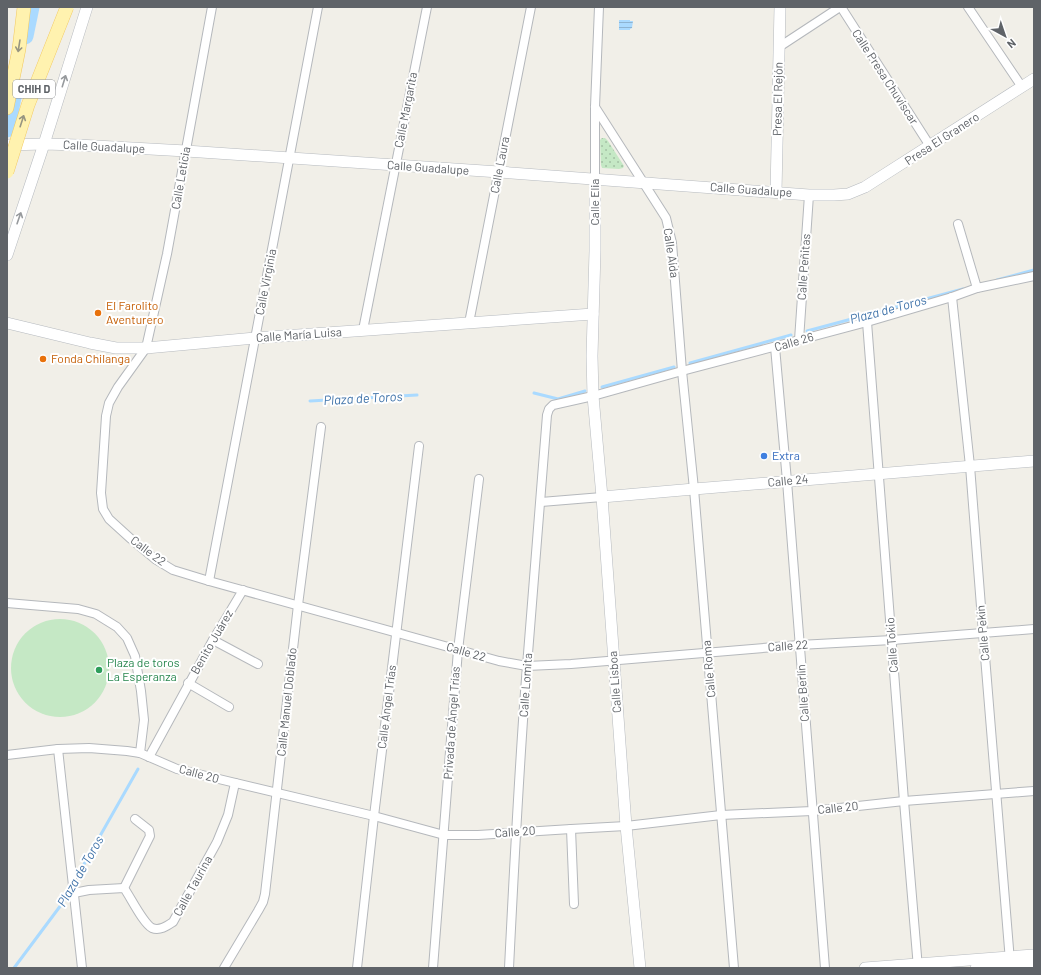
<svg xmlns="http://www.w3.org/2000/svg" width="1041" height="975" viewBox="0 0 1041 975" font-family="Barlow,sans-serif">
  <style>
    .green { fill: #c5e8c5 }
    .park { fill: url(#park-dots) }
    .water { fill: url(#water-rules) }
    .lines { fill: none; stroke-linecap: round; stroke-linejoin: round }
    .stream { stroke: #aadaff; stroke-width: 3 }
    .river { stroke: #aadaff; stroke-width: 17 }
    .street-casing { stroke: #b5b8bc; stroke-width: 10 }
    .secondary-casing { stroke: #b6babf; stroke-width: 12 }
    .primary-casing { stroke: #f2c960; stroke-width: 14 }
    .street { stroke: #fff; stroke-width: 8 }
    .secondary { stroke: #fff; stroke-width: 11 }
    .primary { stroke: #fff2af; stroke-width: 13 }
    .primary-bridge-casing { stroke: #f2c960; stroke-width: 14; stroke-linecap: butt }
    .primary-bridge { stroke: #fff2af; stroke-width: 13 }
    .oneway { stroke: #979581 }
    .oneway2 { stroke: #979a9d }
    .food-dot { fill: #e8710a; stroke: #fff; stroke-width: 1.5 }
    .shop-dot { fill: #3f7fe0; stroke: #fff; stroke-width: 1.5 }
    .leisure-dot { fill: #2e9e5b; stroke: #fff; stroke-width: 1.5 }
    .labels { text-anchor: middle; stroke-width: 4; stroke-linejoin: round; paint-order: stroke }
    .shield { fill: #fff; stroke: #8f9295; stroke-width: 1 }
    .shield-label { font-size: 11px; font-weight: bold; fill: #5f6368 }
    .street-label { font-size: 12px; fill: #5f6368; stroke: #fff }
    .food-label { font-size: 12px; fill: #c56008; stroke: #fff; text-anchor: start }
    .shop-label { font-size: 12px; fill: #366cbe; stroke: #fff; text-anchor: start }
    .leisure-label { font-size: 12px; fill: #27864d; stroke: #fff; text-anchor: start }
    .water-label { font-size: 13px; font-style: italic; fill: #4174aa; stroke: #fff }
  </style>
  <defs>
    <pattern id="park-dots" width="8" height="8" patternUnits="userSpaceOnUse"><rect width="8" height="8" fill="#c5e8c5"/><path d="M2 2h.1M6 6h.1" fill="none" stroke="#a3c0a4" stroke-width="1.8" stroke-linecap="round"/></pattern>
    <pattern id="water-rules" width="6" height="5" patternUnits="userSpaceOnUse"><rect width="6" height="5" fill="#aadaff"/><path d="M0 2.5h6" fill="none" stroke="#8eb4d2"/></pattern>
  </defs>
  <rect width="100%" height="100%" fill="#f1efe8"/>
  <!-- green -->
  <circle class="green" cx="60" cy="668" r="49"/>
  <!-- park -->
  <polygon class="park" points="602,138 605,138 608,141 624,166 623,168 619,169 602,168 601,165 600,140"/>
  <!-- water -->
  <polygon class="water" points="619,20 630,20 630,21 633,21 632,28 630,29 630,30 619,30"/>
  <g class="lines">
    <!-- stream -->
    <g class="stream">
      <polyline points="997,280 1034,270"/>
      <polyline points="807,331 963,289"/>
      <polyline points="690,363 791,335"/>
      <polyline points="602,387 674,367"/>
      <polyline points="534,393 558,399 585,391"/>
      <polyline points="310,401 417,395"/>
      <polyline points="75,880 138,769"/>
      <polyline points="14,968 64,901 71,887"/>
    </g>
    <!-- river -->
    <g class="river">
      <polyline points="25,36 31,7"/>
      <polyline points="7,129 14,92"/>
    </g>
    <defs>
      <g id="street">
        <polyline points="212,7 167,254 146,348 118,387 109,403 106,416 101,493 103,509 109,519 131,539 155,559 173,570 209,581 499,661 527,666 571,664 799,645 892,640 1034,629"/>
        <polyline points="841,7 930,146"/>
        <polyline points="968,7 1022,87"/>
        <polyline points="779,47 840,7"/>
        <polyline points="595,107 666,218 672,243 682,371 694,489 734,968"/>
        <polyline points="595,179 595,107 599,7"/>
        <polyline points="958,224 977,288"/>
        <polyline points="952,297 970,466 983,632 1010,961"/>
        <polyline points="867,322 904,801 918,968"/>
        <polyline points="469,323 531,7"/>
        <polyline points="363,330 427,7"/>
        <polyline points="799,340 809,195"/>
        <polyline points="775,347 787,481 825,968"/>
        <polyline points="541,502 602,497"/>
        <polyline points="209,581 318,7"/>
        <polyline points="7,603 78,609 96,614 117,627 127,638 135,656 141,691 144,720 140,753"/>
        <polyline points="213,640 258,664"/>
        <polyline points="188,683 229,707"/>
        <polyline points="58,749 82,968"/>
        <polyline points="7,755 58,749 89,748 127,751 140,753 177,769 374,816 444,835 478,835 571,829 626,826 721,815 812,811 904,801 1034,791"/>
        <polyline points="149,757 213,640 243,590"/>
        <polyline points="571,829 574,904"/>
        <polyline points="124,888 150,836 149,830 135,819"/>
        <path d="M 74,893 L 89,890 L 124,888 C 131,898 143,923 152,928 C 160,931 167,926 173,922 L 217,842 L 228,815 L 235,783"/>
        <polyline points="224,968 258,911 263,902 265,894 298,605 321,427"/>
        <polyline points="357,968 374,816 419,446"/>
        <polyline points="433,968 458,650 479,479"/>
        <path d="M 509,968 C 514,867 519,766 527,666 C 533,582 541,499 547,415 L 549,409 L 553,405 L 593,396 L 682,371 L 867,322 L 952,297 L 977,288 L 1034,276"/>
      </g>
      <g id="secondary">
        <polyline points="7,145 44,144 78,145 186,151 499,172 809,195 834,195 848,194 865,187 1034,79"/>
        <polyline points="595,179 595,251 592,356 593,396 602,497 626,826 640,968"/>
        <polyline points="776,192 780,7"/>
        <polyline points="7,255 44,144 87,7"/>
        <polyline points="7,323 90,343 116,348 146,348 255,338 593,314"/>
        <polyline points="602,497 694,489 1034,461"/>
        <polyline points="865,968 1034,955"/>
        <polyline points="976,968 1034,964"/>
      </g>
      <polyline id="primary" points="7,108 19,49 24,7"/>
    </defs>
    <!-- street casing -->
    <use href="#street" class="street-casing"/>
    <!-- secondary casing -->
    <use href="#secondary" class="secondary-casing"/>
    <!-- primary casing -->
    <use href="#primary" class="primary-casing"/>
    <!-- street -->
    <use href="#street" class="street"/>
    <!-- secondary -->
    <use href="#secondary" class="secondary"/>
    <!-- primary -->
    <use href="#primary" class="primary"/>
    <defs>
      <polyline id="primary-bridge" points="7,172 28,105 67,7"/>
    </defs>
    <!-- primary-bridge casing -->
    <use href="#primary-bridge" class="primary-bridge-casing"/>
    <!-- primary-bridge -->
    <use href="#primary-bridge" class="primary-bridge"/>
  </g>
  <!-- one-way arrows -->
  <defs><path id="oneway-shaft" d="M-6 0H5M1.5-3L5.5 0L1.5 3" fill="none" stroke-width="1.6" stroke-linecap="round" stroke-linejoin="round"/></defs>
  <g class="oneway">
    <use href="#oneway-shaft" transform="translate(19 46) rotate(99)"/>
    <use href="#oneway-shaft" transform="translate(22 121) rotate(-72)"/>
  </g>
  <g class="oneway2">
    <use href="#oneway-shaft" transform="translate(64 81) rotate(-73)"/>
    <use href="#oneway-shaft" transform="translate(19 218) rotate(-71)"/>
  </g>
  <!-- markers -->
  <g class="food-dot">
    <circle cx="98" cy="313" r="4"/>
    <circle cx="43" cy="359" r="4"/>
  </g>
  <circle class="shop-dot" cx="764" cy="456" r="4"/>
  <circle class="leisure-dot" cx="99" cy="670" r="4"/>
  <g class="labels">
    <!-- shield labels -->
    <rect class="shield" x="13" y="80" width="42" height="18" rx="3"/>
    <g class="shield-label">
      <text x="34" y="93">CHIH D</text>
    </g>
    <!-- street labels -->
    <g class="street-label">
      <text transform="translate(885 77) rotate(57)" y="4">Calle Presa Chuvíscar</text>
      <text transform="translate(778 99) rotate(-89)" y="4">Presa El Rejón</text>
      <text transform="translate(406 110) rotate(-79)" y="4">Calle Margarita</text>
      <text transform="translate(942 139) rotate(-33)" y="4">Presa El Granero</text>
      <text transform="translate(104 147) rotate(3)" y="4">Calle Guadalupe</text>
      <text transform="translate(500 165) rotate(-79)" y="4">Calle Laura</text>
      <text transform="translate(428 168) rotate(4)" y="4">Calle Guadalupe</text>
      <text transform="translate(181 178) rotate(-80)" y="4">Calle Leticia</text>
      <text transform="translate(751 190) rotate(4)" y="4">Calle Guadalupe</text>
      <text transform="translate(595 202) rotate(-90)" y="4">Calle Elia</text>
      <text transform="translate(671 253) rotate(82)" y="4">Calle Aída</text>
      <text transform="translate(804 267) rotate(-86)" y="4">Calle Peñitas</text>
      <text transform="translate(266 282) rotate(-79)" y="4">Calle Virginia</text>
      <text transform="translate(299 335) rotate(-4)" y="4">Calle María Luisa</text>
      <text transform="translate(794 342) rotate(-16)" y="4">Calle 26</text>
      <text transform="translate(788 481) rotate(-5)" y="4">Calle 24</text>
      <text transform="translate(148 551) rotate(37)" y="4">Calle 22</text>
      <text transform="translate(983 633) rotate(-95)" y="4">Calle Pekín</text>
      <text transform="translate(212 642) rotate(-60)" y="4">Benito Juárez</text>
      <text transform="translate(892 645) rotate(-94)" y="4">Calle Tokio</text>
      <text transform="translate(788 646) rotate(-4)" y="4">Calle 22</text>
      <text transform="translate(466 652) rotate(16)" y="4">Calle 22</text>
      <text transform="translate(709 669) rotate(-95)" y="4">Calle Roma</text>
      <text transform="translate(615 682) rotate(-94)" y="4">Calle Lisboa</text>
      <text transform="translate(526 685) rotate(-86)" y="4">Calle Lomita</text>
      <text transform="translate(803 693) rotate(-94)" y="4">Calle Berlín</text>
      <text transform="translate(287 702) rotate(-84)" y="4">Calle Manuel Doblado</text>
      <text transform="translate(387 707) rotate(-83)" y="4">Calle Ángel Trías</text>
      <text transform="translate(452 723) rotate(-86)" y="4">Privada de Ángel Trías</text>
      <text transform="translate(199 774) rotate(15)" y="4">Calle 20</text>
      <text transform="translate(838 808) rotate(-6)" y="4">Calle 20</text>
      <text transform="translate(515 832) rotate(-4)" y="4">Calle 20</text>
      <text transform="translate(193 886) rotate(-61)" y="4">Calle Taurina</text>
    </g>
    <!-- food labels -->
    <g class="food-label">
      <text x="106" y="310">El Farolito<tspan x="106" dy="14">Aventurero</tspan></text>
      <text x="51" y="363">Fonda Chilanga</text>
    </g>
    <!-- shop labels -->
    <g class="shop-label">
      <text x="772" y="460">Extra</text>
    </g>
    <!-- leisure labels -->
    <g class="leisure-label">
      <text x="107" y="667">Plaza de toros<tspan x="107" dy="14">La Esperanza</tspan></text>
    </g>
    <!-- water labels -->
    <g class="water-label">
      <text transform="translate(888 309) rotate(-15)" y="5">Plaza de Toros</text>
      <text transform="translate(363 398) rotate(-3)" y="5">Plaza de Toros</text>
      <text transform="translate(80 871) rotate(-60)" y="5">Plaza de Toros</text>
    </g>
  </g>
  <!-- border -->
  <rect width="1041" height="975" fill="none" stroke="#5f6368" stroke-width="16"/>
  <!-- north arrow -->
  <g transform="translate(1005 36) rotate(140)" stroke="#ffffff" stroke-width="3" paint-order="stroke">
  <path d="M0-3L7 15L0 10L-7 15Z" fill="#5f6368"/>
  <text y="-6" font-size="11" font-weight="bold" text-anchor="middle" fill="#5f6368">N</text>
  </g>
</svg>
